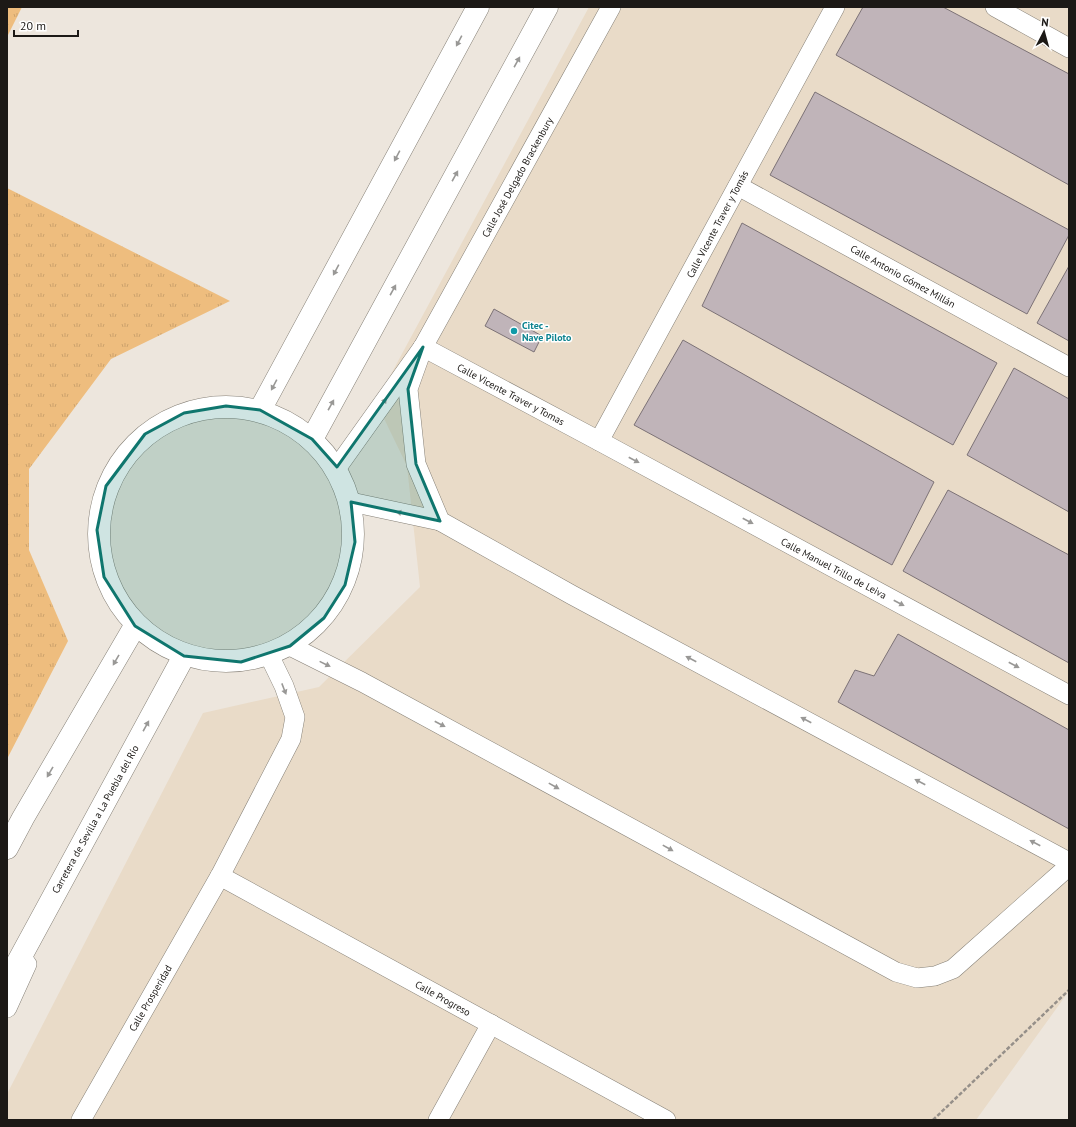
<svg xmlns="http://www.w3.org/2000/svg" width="1076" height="1127" viewBox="0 0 1076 1127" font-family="'PT Sans',sans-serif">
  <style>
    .industrial { fill: #e9dbc8 }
    .grass { fill: url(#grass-tufts) }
    .building { fill: #c0b4b9; stroke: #7c7276 }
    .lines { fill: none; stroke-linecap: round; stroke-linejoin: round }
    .street-casing { stroke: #868077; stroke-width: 20 }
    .secondary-casing { stroke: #868077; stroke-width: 23 }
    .path { stroke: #958f89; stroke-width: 2.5; stroke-dasharray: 4 2; stroke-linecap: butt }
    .street { stroke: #fff; stroke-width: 19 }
    .secondary { stroke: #fff; stroke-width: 22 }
    .oneway { fill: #999896 }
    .marked { fill: #0f766e; fill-opacity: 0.2; stroke: #0f766e; stroke-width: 3; stroke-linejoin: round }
    .culture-dot { fill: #0f9aa8; stroke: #fff; stroke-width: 1.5 }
    .labels { text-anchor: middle; stroke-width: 3; stroke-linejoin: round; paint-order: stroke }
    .street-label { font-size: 10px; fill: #1c1916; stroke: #fff }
    .culture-label { font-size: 10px; font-weight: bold; fill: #0d838f; stroke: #fff; text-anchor: start }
  </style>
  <defs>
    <pattern id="grass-tufts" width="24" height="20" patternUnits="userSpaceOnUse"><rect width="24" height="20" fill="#eebd7e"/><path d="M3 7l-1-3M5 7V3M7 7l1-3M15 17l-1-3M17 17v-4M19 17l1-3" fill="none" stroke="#cca26c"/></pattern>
  </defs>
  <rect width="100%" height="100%" fill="#ede6dd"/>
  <!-- industrial -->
  <polygon class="industrial" points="589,7 1069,7 1069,991 976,1120 7,1120 7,1094 203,713 319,687 420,587 407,466 376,402"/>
  <!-- grass -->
  <g class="grass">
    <polygon points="7,7 22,7 7,37"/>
    <polygon points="7,188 230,301 111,359 29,469 29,550 68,641 7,759"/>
  </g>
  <!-- building -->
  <g class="building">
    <polygon points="863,7 943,7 1069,74 1069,185 836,55"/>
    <polygon points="815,92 1069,230 1069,235 1027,314 770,175"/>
    <polygon points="742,223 997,363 953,445 702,306"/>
    <polygon points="1069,266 1069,341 1037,323"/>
    <polygon points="494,309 542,336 534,352 485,326"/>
    <polygon points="683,340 934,482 892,565 634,425"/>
    <polygon points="1014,368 1069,399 1069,512 967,455"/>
    <polygon points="948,490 1069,555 1069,663 903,571"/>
    <polygon points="898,634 1069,730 1069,829 838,702 855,670 874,676"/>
  </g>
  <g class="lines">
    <defs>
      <g id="street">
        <polyline points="995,7 1069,48"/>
        <polyline points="738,186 1069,367"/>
        <polyline points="423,347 408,389 416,464 440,521 572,595 1069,862"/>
        <polyline points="423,347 599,441 1069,695"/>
        <polyline points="599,441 835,7"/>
        <polyline points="336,469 423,347 611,7"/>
        <polyline points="351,502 440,521"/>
        <polyline points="290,646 362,682 896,972 917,978 935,976 953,969 1069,866"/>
        <polyline points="220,876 666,1120"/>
        <polyline points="7,1008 27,964"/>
        <polyline points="81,1120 220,876 291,739 295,717 284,686 268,653"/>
        <polyline points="438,1120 491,1024"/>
      </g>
      <g id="secondary">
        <circle cx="226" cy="534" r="127"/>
        <polyline points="260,410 478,7"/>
        <polyline points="312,439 547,7"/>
        <polyline points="7,848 23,818 135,626"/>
        <polyline points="7,982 184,656"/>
      </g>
    </defs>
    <!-- street casing -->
    <use href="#street" class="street-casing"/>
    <!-- secondary casing -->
    <use href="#secondary" class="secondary-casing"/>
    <!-- path -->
    <polyline class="path" points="933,1120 1069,990"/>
    <!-- street -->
    <use href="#street" class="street"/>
    <!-- secondary -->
    <use href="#secondary" class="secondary"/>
  </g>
  <!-- one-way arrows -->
  <defs><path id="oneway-solid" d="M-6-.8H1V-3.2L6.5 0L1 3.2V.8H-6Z"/></defs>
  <g class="oneway">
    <use href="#oneway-solid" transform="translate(459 41) rotate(118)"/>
    <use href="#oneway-solid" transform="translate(517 62) rotate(-61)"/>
    <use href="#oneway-solid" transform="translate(397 156) rotate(118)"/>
    <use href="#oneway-solid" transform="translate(455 176) rotate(-61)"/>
    <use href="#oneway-solid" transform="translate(336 270) rotate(118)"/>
    <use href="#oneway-solid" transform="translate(393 290) rotate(-61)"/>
    <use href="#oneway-solid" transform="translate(274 385) rotate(118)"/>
    <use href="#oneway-solid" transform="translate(383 403) rotate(-54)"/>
    <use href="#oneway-solid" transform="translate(331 405) rotate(-61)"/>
    <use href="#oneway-solid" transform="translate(634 460) rotate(28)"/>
    <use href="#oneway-solid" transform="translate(402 513) rotate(-168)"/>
    <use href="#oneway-solid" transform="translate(748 521) rotate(28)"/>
    <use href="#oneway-solid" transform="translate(899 603) rotate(28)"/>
    <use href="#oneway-solid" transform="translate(691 659) rotate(-152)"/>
    <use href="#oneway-solid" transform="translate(116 660) rotate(120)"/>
    <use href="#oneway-solid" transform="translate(325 664) rotate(26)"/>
    <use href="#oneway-solid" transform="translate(1014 665) rotate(28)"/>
    <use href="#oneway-solid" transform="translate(284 689) rotate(69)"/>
    <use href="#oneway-solid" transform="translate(806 720) rotate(-152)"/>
    <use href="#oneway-solid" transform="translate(440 724) rotate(28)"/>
    <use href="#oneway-solid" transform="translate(146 726) rotate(-61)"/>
    <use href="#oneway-solid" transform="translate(50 772) rotate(120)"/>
    <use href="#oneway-solid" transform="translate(920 782) rotate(-152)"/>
    <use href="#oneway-solid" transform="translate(554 786) rotate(29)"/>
    <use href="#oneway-solid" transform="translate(1035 843) rotate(-152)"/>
    <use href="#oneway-solid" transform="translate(668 848) rotate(29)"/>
  </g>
  <!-- marked area -->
  <path class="marked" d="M 423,347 L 408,389 L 416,464 L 440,521 L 351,502 L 355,542 L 345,585 L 324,618 L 290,646 L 241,662 L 184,656 L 135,626 L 104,577 L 97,530 L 106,486 L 145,434 L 184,413 L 226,406 L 260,410 L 312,439 L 337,467 Z"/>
  <!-- markers -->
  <circle class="culture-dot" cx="514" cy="331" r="4"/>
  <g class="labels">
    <!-- street labels -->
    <g class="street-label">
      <text transform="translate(517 177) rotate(-61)" y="4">Calle José Delgado Brackenbury</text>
      <text transform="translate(717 224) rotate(-62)" y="4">Calle Vicente Traver y Tomás</text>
      <text transform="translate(903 276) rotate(29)" y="4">Calle Antonio Gómez Millán</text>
      <text transform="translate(511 394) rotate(28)" y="4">Calle Vicente Traver y Tomas</text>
      <text transform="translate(834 568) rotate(28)" y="4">Calle Manuel Trillo de Leiva</text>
      <text transform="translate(95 819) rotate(-61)" y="4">Carretera de Sevilla a La Puebla del Río</text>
      <text transform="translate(150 998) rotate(-60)" y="4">Calle Prosperidad</text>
      <text transform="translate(443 998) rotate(29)" y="4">Calle Progreso</text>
    </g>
    <!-- culture labels -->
    <g class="culture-label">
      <text x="522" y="329">Citec -<tspan x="522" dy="12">Nave Piloto</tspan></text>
    </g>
  </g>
  <!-- border -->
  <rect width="1076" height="1127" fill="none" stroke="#1c1916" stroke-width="16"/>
  <!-- north arrow -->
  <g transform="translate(1044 32) rotate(6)" stroke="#ffffff" stroke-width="3" paint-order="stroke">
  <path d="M0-3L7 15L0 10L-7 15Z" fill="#1c1916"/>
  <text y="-6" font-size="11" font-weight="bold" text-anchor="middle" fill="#1c1916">N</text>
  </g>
  <!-- scale -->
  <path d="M14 30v6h64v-6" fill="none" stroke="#1c1916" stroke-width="2"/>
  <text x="20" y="30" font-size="12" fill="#1c1916" stroke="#ffffff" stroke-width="3" paint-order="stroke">20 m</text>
</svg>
